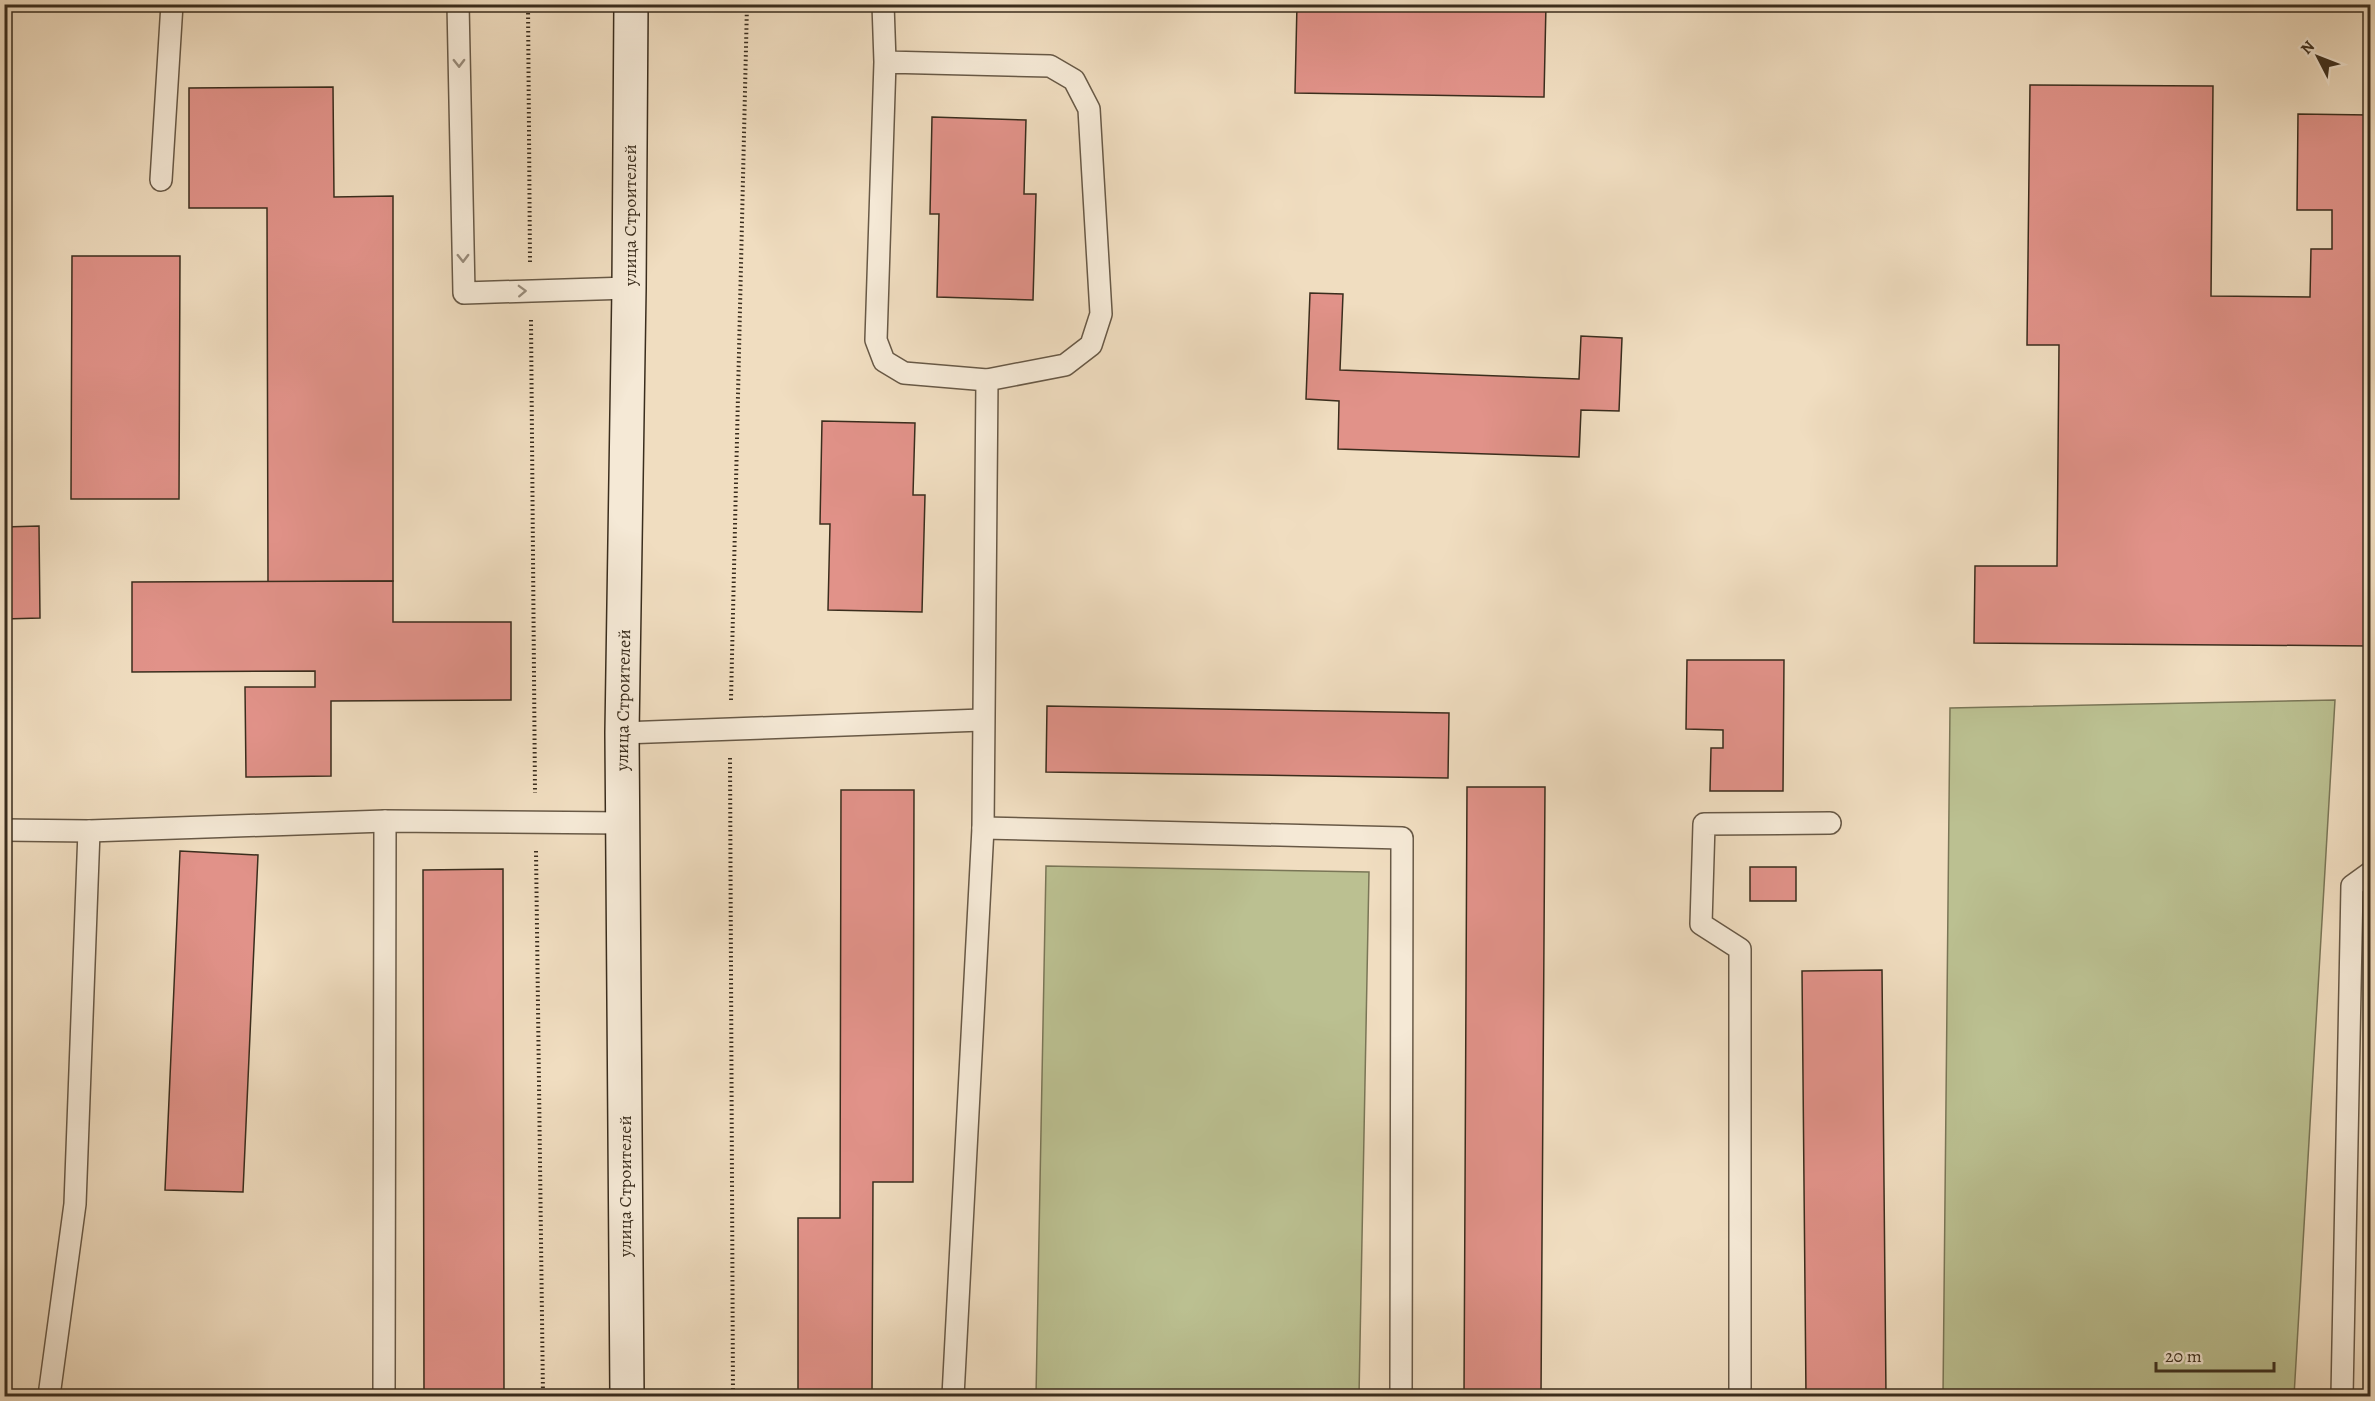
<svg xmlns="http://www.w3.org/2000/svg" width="2375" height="1401" viewBox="0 0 2375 1401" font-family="Alegreya,serif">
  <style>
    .green { fill: #bbc091; stroke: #7a7657; stroke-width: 1.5 }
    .building { fill: #e19289; stroke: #3a2d1d; stroke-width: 1.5 }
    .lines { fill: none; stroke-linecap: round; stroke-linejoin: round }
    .lane-casing { stroke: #685946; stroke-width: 24 }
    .secondary-casing { stroke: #3a2d1d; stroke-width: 36 }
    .path { stroke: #3a2d1d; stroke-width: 4; stroke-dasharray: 1.5 3; stroke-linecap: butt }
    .lane { stroke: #f5e9d6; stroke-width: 21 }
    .secondary { stroke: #f5e9d6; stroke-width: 33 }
    .oneway { stroke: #988b7a }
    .labels { text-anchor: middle; stroke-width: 6; stroke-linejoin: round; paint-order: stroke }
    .street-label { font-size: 18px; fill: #3a2d1d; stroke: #f5e9d6 }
  </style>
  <rect width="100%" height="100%" fill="#f0ddc0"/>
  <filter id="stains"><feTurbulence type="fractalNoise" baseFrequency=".00333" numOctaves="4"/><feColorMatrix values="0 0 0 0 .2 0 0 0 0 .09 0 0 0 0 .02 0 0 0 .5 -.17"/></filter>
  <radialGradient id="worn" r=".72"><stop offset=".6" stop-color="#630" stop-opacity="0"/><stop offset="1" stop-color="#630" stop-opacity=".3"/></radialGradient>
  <!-- green -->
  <g class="green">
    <polygon points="2335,700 2294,1396 1943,1396 1950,708"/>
    <polygon points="1046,866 1369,872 1359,1396 1036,1396"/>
  </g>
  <!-- building -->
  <g class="building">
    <polygon points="1297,4 1546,4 1544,97 1295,93"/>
    <polygon points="2030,85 2213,86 2211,296 2310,297 2311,249 2332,249 2332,210 2297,210 2298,114 2370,115 2370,646 1974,643 1975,566 2057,566 2059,345 2027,345"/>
    <polygon points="333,87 334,197 393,196 393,581 268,582 267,208 189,208 189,88"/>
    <polygon points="932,117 1026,120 1024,194 1036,194 1033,300 937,297 939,214 930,214"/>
    <polygon points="72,256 180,256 179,499 71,499"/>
    <polygon points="1310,293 1343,294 1340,370 1579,379 1581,336 1622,338 1619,411 1581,410 1579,457 1338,449 1339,401 1306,399"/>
    <polygon points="822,421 915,423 913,495 925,495 922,612 828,610 830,524 820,524"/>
    <polygon points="39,526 40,618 4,619 4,527"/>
    <polygon points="393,581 393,622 511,622 511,700 331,701 331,776 246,777 245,687 315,687 315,671 132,672 132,582"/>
    <polygon points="1687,660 1784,660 1783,791 1710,791 1711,748 1723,748 1723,730 1686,729"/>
    <polygon points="1047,706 1449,713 1448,778 1046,772"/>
    <polygon points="1467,787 1545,787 1541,1396 1464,1396"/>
    <polygon points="841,790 914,790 913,1182 873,1182 872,1396 798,1396 798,1218 840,1218"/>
    <polygon points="180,851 258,855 243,1192 165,1190"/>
    <rect x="1750" y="867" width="46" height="34"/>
    <polygon points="503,869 504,1396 424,1396 423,870"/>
    <polygon points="1882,970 1886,1396 1806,1396 1802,971"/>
  </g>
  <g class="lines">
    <defs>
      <g id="lane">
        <polyline points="458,4 464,293 629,288"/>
        <polyline points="883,4 885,62 1050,66 1074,80 1089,109 1101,314 1091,345 1065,365 987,380 904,373 884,361 876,340 885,62"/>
        <polyline points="161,180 172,4"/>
        <polyline points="622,733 982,720"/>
        <polyline points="983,828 1402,838 1401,1396"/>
        <polyline points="4,830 89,831 385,821"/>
        <polyline points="49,1396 75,1204 89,831"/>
        <polyline points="384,1396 385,821 623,823"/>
        <polyline points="953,1396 983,828 987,380"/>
        <polyline points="1740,1396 1740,949 1701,924 1704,824 1830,823"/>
        <polyline points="2342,1396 2352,886 2370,873"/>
      </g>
      <polyline id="secondary" points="627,1396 622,733 629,288 631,4"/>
    </defs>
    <!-- lane casing -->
    <use href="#lane" class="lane-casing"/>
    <!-- secondary casing -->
    <use href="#secondary" class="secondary-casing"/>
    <!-- path -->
    <g class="path">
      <polyline points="528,4 530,262"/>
      <polyline points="531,320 535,793"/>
      <polyline points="731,700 747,4"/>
      <polyline points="730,758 733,1396"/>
      <polyline points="536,851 543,1396"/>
    </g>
    <!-- lane -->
    <use href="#lane" class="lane"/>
    <!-- secondary -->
    <use href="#secondary" class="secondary"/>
  </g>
  <!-- one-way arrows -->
  <defs><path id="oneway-chevron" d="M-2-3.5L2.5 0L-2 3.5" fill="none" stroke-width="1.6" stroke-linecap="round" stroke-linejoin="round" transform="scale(1.5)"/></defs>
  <g class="oneway">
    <use href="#oneway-chevron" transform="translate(459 63) rotate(89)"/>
    <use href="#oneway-chevron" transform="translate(463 258) rotate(89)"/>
    <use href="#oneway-chevron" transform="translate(522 291) rotate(-2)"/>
  </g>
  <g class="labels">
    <!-- street labels -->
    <g class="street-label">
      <text transform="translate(630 215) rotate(-90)" y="6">улица Строителей</text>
      <text transform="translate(623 700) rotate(-89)" y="6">улица Строителей</text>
      <text transform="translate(625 1186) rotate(-90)" y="6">улица Строителей</text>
    </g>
  </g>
  <!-- margin -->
  <rect width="2375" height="1401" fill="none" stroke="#f0ddc0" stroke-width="24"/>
  <rect x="6" y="6" width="2363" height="1389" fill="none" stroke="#3a2d1d" stroke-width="3"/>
  <rect x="12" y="12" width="2351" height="1377" fill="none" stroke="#3a2d1d" stroke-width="1.5"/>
  <!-- north arrow -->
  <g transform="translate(2318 57) rotate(312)" stroke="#f5e9d6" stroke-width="4.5" paint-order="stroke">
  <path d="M0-4.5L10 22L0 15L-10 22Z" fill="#3a2d1d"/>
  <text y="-9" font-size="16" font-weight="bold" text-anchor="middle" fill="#3a2d1d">N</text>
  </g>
  <!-- scale -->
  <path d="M2156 1362v9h118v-9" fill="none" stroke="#3a2d1d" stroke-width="3"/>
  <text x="2165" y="1362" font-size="18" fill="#3a2d1d" stroke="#f5e9d6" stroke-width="4.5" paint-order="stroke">20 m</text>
  <rect width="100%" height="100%" filter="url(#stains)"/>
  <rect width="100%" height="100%" fill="url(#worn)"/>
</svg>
